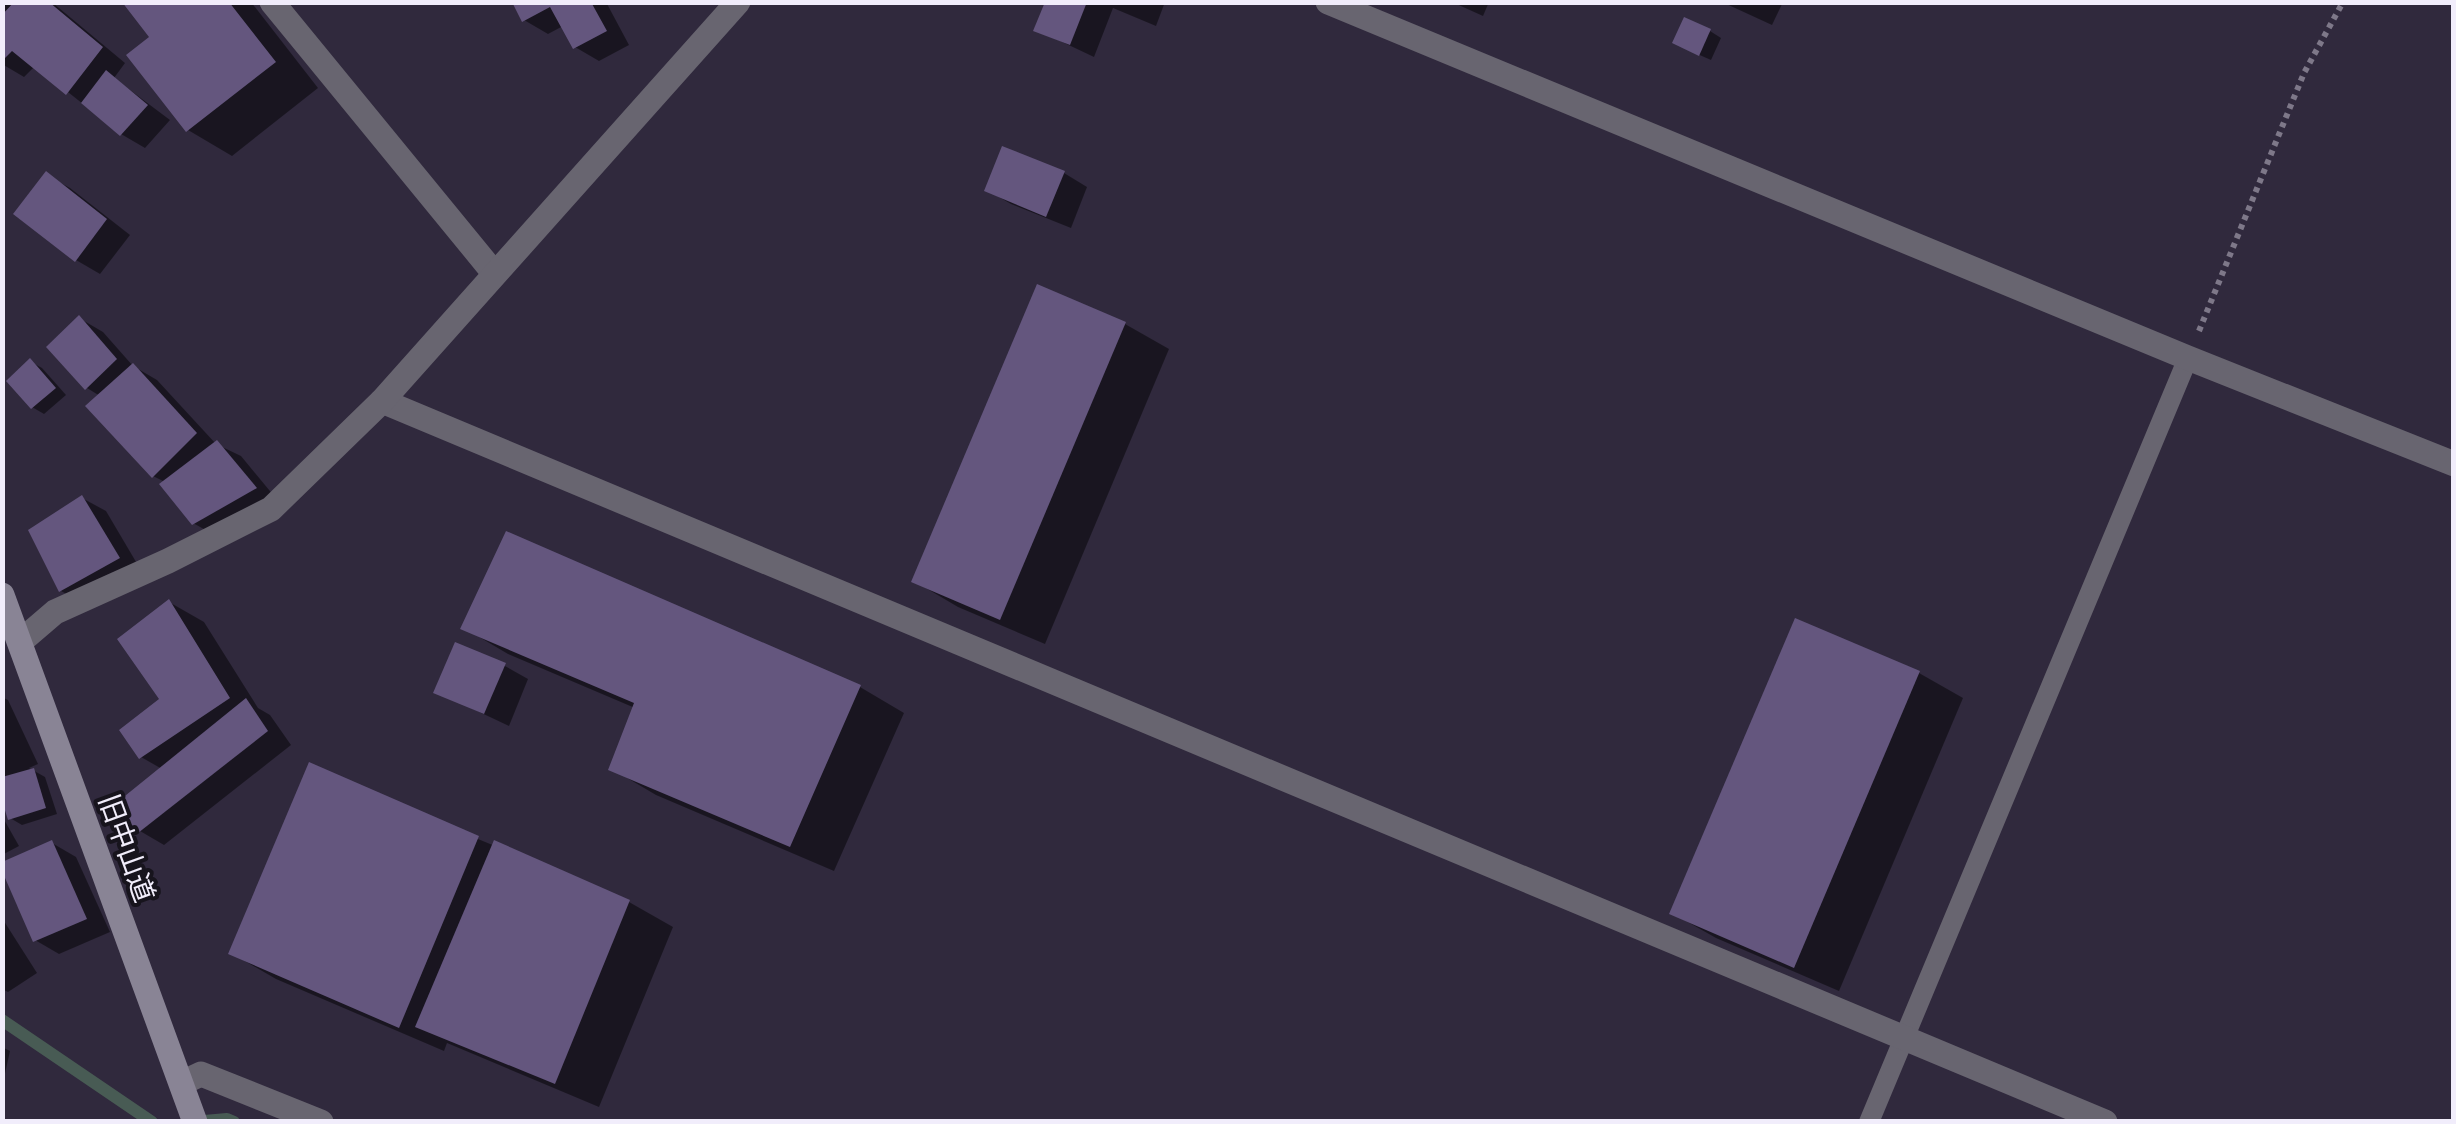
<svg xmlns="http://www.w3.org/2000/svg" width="2456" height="1124" viewBox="0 0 2456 1124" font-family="Raleway,'Noto Sans JP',sans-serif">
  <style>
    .shadow { fill: #0007 }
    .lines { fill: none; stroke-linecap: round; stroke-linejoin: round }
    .stream { stroke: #485b54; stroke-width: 12 }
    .building { fill: #64567e }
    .path { stroke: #7e7889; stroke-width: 6; stroke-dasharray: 5 5; stroke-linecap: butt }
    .service { stroke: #686570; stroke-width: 20 }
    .minor { stroke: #686570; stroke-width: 25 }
    .tertiary { stroke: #686570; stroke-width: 25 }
    .secondary { stroke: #898495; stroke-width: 25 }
    .labels { text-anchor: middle; stroke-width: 8; stroke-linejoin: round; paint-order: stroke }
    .street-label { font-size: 28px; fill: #f1edfb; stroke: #17141d }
  </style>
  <rect width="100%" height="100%" fill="#30293d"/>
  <!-- shadow -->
  <g class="shadow">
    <polygon points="2,2 53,3 125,63 114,78 170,120 145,148 121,134 35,66 24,77 2,64 2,19 8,13 2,9"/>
    <polygon points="125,2 251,2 318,88 232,156 188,130 153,38"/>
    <polygon points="514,2 606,2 629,45 599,61 575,47 563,26 548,34 524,20"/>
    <polygon points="1047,2 1165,2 1156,26 1113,8 1094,57 1037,30"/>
    <polygon points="1452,2 1489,2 1483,16"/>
    <polygon points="1722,2 1783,2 1772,25"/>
    <polygon points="1710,31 1721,38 1711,60 1686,49"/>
    <polygon points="1064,173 1087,187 1071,228 1011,204 987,190"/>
    <polygon points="46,175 70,188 130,235 100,274 76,260"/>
    <polygon points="79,318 103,332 133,366 157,380 216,444 241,456 279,502 218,537 193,523 165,482 153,476 100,396 87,388"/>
    <polygon points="1125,324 1169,349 1045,644 958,607 914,581"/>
    <polygon points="31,362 42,368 66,395 44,414 32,407"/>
    <polygon points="82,498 106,511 142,572 85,604 61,591"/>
    <polygon points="507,534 860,687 904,713 834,871 656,795 612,769 635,708 508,654 464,628"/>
    <polygon points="169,602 204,622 258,708 270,715 291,745 164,845 140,831 162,769 141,757 162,700"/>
    <polygon points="505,666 528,679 509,726 437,692"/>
    <polygon points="1919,673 1963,698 1839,991 1716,938 1672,913"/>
    <polygon points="2,697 8,700 38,764 29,768 45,777 57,814 22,825 10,818 7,779 2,776"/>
    <polygon points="2,816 19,846 2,855"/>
    <polygon points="478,839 629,902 673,927 599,1107 447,1043 444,1051 276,979 231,953"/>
    <polygon points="52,843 76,857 110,932 59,954 35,940"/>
    <polygon points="2,918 37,973 8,992 2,989"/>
    <polygon points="2,1047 10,1051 2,1087"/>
  </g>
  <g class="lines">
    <!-- stream -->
    <g class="stream">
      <polyline points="2,1020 152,1122"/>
      <polyline points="193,1122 227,1119 234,1122"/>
    </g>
  </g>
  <!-- building -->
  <g class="building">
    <polygon points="14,2 49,2 103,47 66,95 12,51 2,61 2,15"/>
    <polygon points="122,2 229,2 276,62 186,132 126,55 149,37"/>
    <polygon points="512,2 591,2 607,31 573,49 550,7 522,22"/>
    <polygon points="1045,2 1087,2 1070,45 1033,31"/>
    <polygon points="1684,17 1711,29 1699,56 1672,43"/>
    <polygon points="106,70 148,105 120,136 81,103"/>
    <polygon points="1002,146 1065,171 1046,217 984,191"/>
    <polygon points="46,171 107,219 75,262 13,214"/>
    <polygon points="1037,284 1126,322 1000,620 911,582"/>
    <polygon points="79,315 117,359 85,390 46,347"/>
    <polygon points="30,358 56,388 31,409 6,381"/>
    <polygon points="133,363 197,433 152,478 85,406"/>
    <polygon points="217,440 257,488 192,525 159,484"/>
    <polygon points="82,495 120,558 59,592 28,530"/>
    <polygon points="506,531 861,685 790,847 608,770 634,703 460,629"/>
    <polygon points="169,599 230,698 139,759 119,730 159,699 117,639"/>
    <polygon points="1795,618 1920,671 1794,968 1669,914"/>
    <polygon points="455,642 506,663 484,714 433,693"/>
    <polygon points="246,698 268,731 138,833 115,804"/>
    <polygon points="309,762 479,836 399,1028 228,954"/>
    <polygon points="34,768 46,808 8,820 2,801 2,777"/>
    <polygon points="52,840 87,919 33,942 2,871 2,862"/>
    <polygon points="494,840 630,900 555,1084 415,1027"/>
  </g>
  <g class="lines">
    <!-- path -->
    <polyline class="path" points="2199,331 2304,73 2343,2"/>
    <!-- service -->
    <polyline class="service" points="1869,1122 2188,358"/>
    <!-- minor -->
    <g class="minor">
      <polyline points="272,2 494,273"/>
      <polyline points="1328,2 2188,358 2454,464"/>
      <polyline points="382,401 2105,1122"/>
      <polyline points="182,1083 201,1074 321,1122"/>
    </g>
    <!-- tertiary -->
    <polyline class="tertiary" points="20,642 55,612 168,561 271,509 382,401 738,2"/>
    <!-- secondary -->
    <polyline class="secondary" points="2,595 195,1122"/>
  </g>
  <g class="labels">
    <!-- street labels -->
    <g class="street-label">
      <text transform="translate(127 848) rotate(70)" y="10">旧中山道</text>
    </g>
  </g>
  <!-- border -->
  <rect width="2456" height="1124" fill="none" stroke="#f1edfb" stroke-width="10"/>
</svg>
